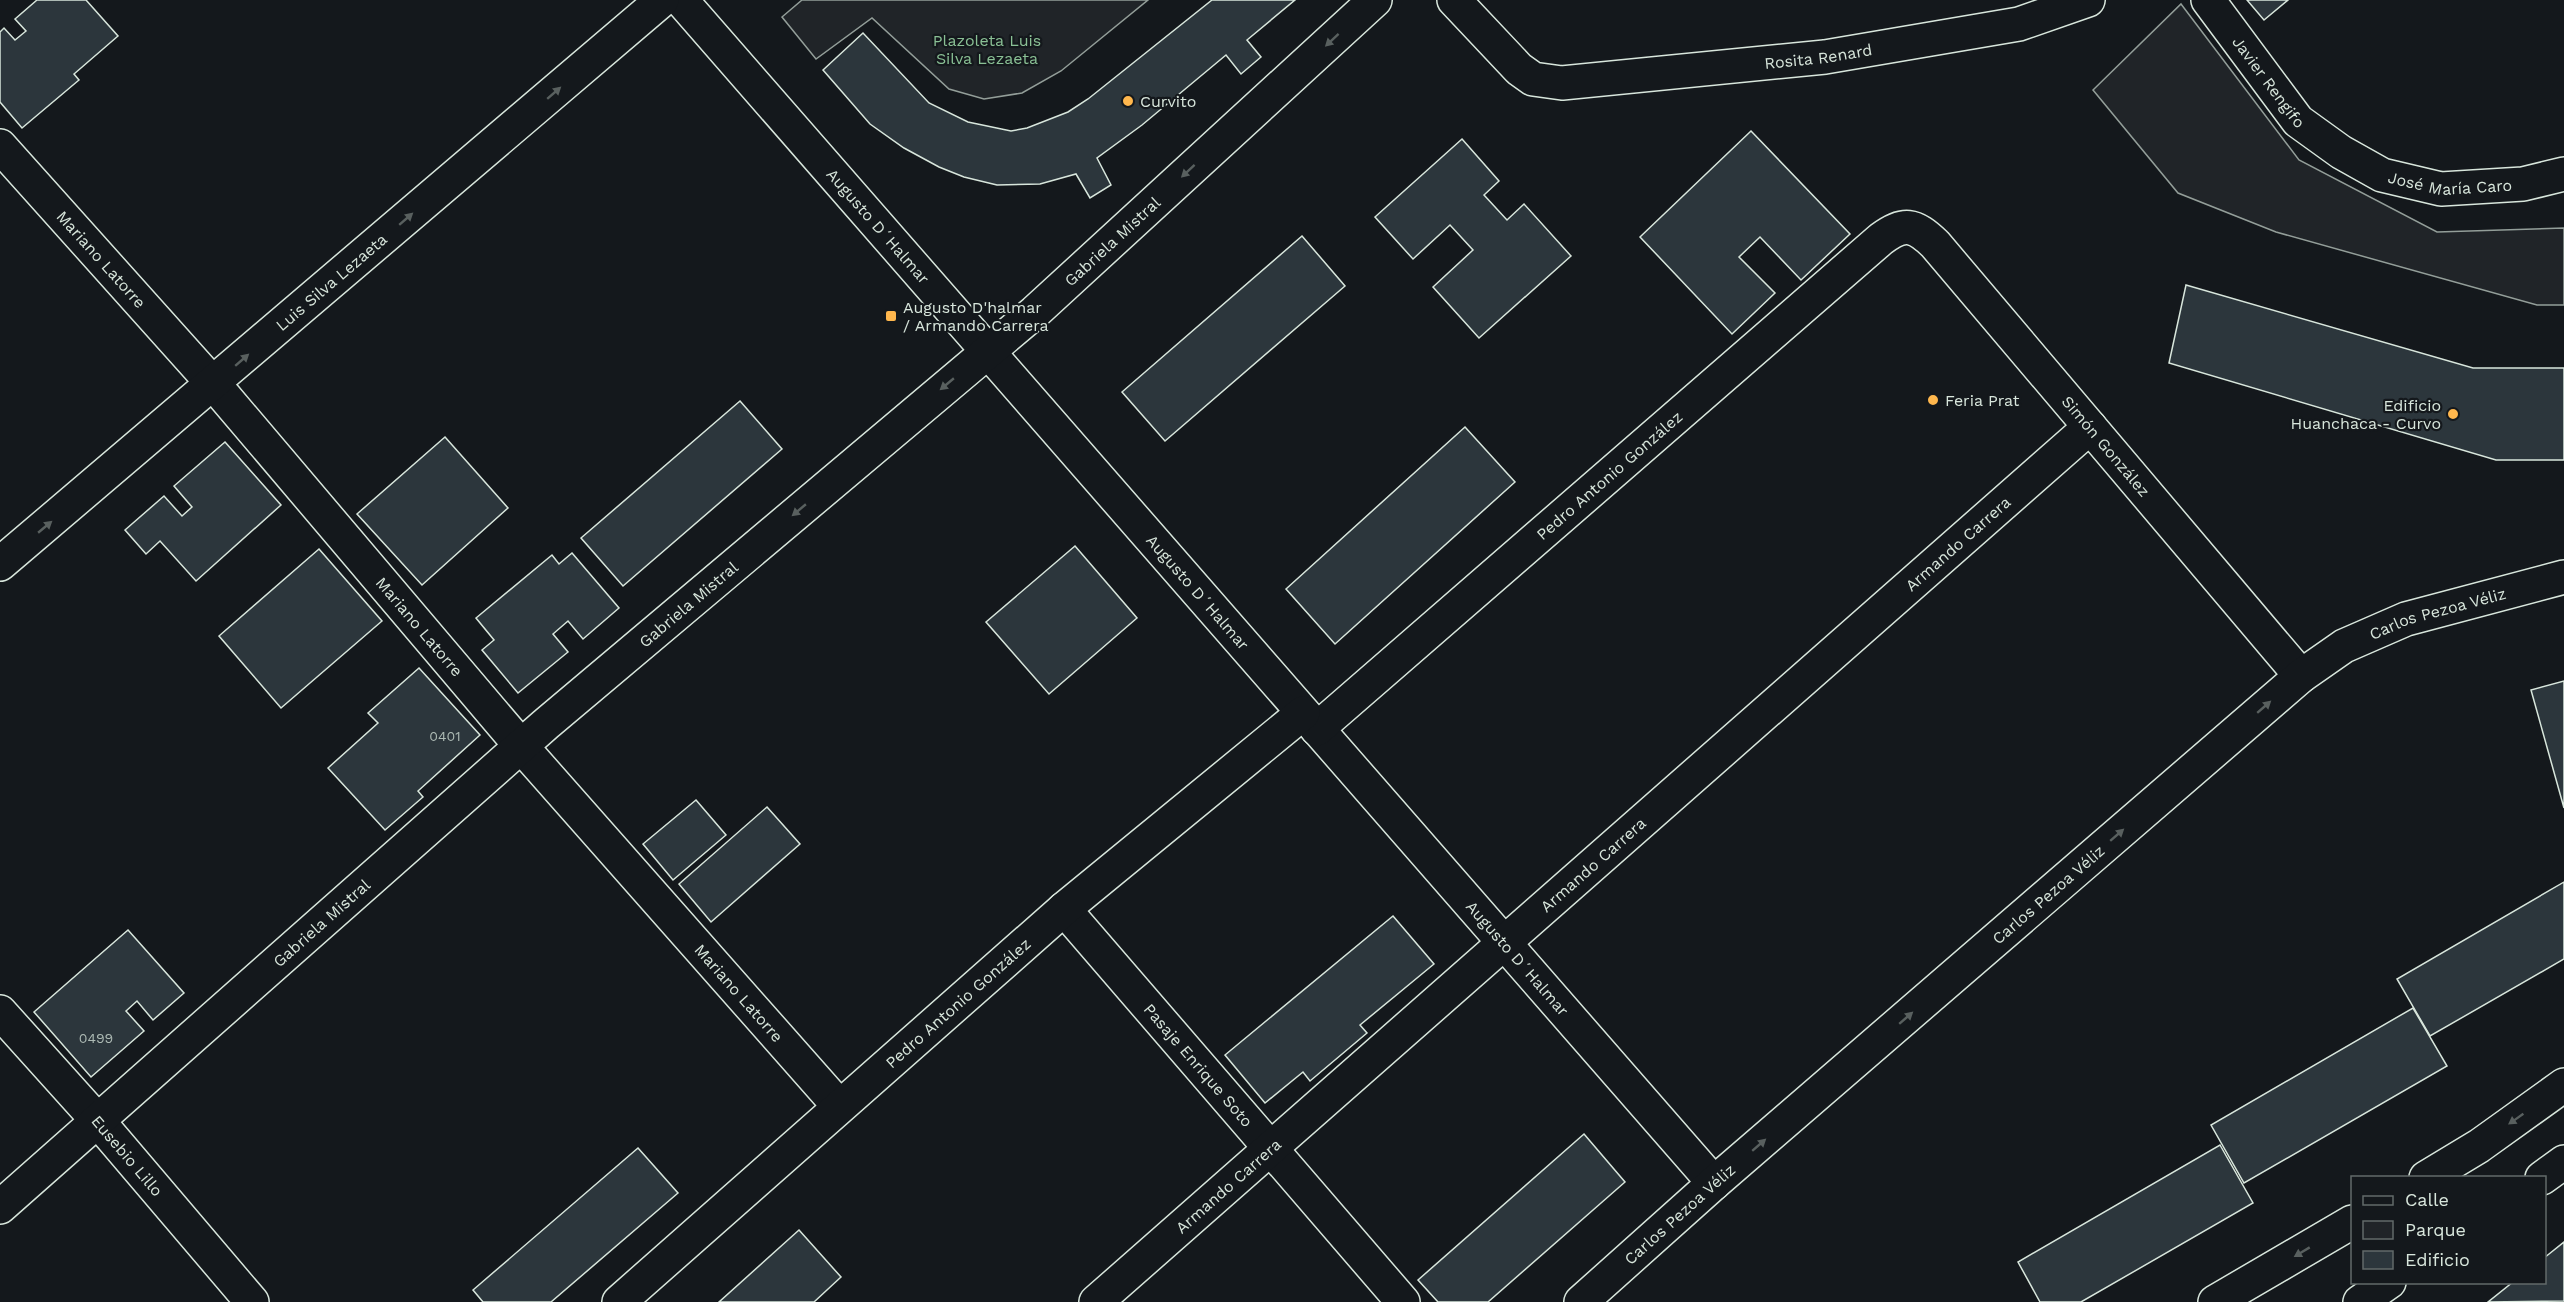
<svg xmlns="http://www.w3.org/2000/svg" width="2564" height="1302" viewBox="0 0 2564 1302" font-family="'Work Sans',sans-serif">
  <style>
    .green { fill: #202428; stroke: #939e99; stroke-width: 1.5 }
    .building { fill: #2c363c; stroke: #d8e6dc; stroke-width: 1.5 }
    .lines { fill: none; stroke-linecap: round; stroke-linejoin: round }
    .minor-casing { stroke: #d8e6dc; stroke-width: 36 }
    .major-casing { stroke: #d8e6dc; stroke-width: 36 }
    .minor { stroke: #14181c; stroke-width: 33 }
    .major { stroke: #14181c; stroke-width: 33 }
    .oneway { fill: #59605f }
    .poi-dot { fill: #ffb74d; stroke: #14181c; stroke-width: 2 }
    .labels { text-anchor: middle; stroke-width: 4.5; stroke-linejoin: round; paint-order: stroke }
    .number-label { font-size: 14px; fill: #adbab4 }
    .park-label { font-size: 16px; fill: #8ac095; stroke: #14181c }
    .street-label { font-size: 16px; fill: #d8e6dc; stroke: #14181c }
    .poi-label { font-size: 16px; fill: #d8e6dc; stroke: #14181c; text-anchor: start }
  </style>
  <rect width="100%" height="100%" fill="#14181c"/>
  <!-- green -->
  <g class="green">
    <polygon points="802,0 1148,0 1061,71 1022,93 984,99 949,89 872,18 816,59 782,17"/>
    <polygon points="2181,4 2299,160 2437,232 2564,228 2564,305 2537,305 2276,232 2178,193 2093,90"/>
  </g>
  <!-- building -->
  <g class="building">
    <polygon points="37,0 86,0 118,36 74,74 79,80 22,128 0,102 0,32 4,28 15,40 26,31 15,19"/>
    <polygon points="1212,0 1295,0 1247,40 1261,57 1241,74 1226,55 1142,125 1097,158 1111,185 1090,198 1076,174 1040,184 997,185 964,177 939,167 904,148 870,124 823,70 863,33 929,103 968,122 1011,131 1027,128 1068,112 1088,99"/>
    <polygon points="2247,0 2288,0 2264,20"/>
    <polygon points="1751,131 1850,234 1801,280 1760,237 1739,257 1775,293 1732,334 1640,237"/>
    <polygon points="1462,139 1499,181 1484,195 1507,220 1524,204 1571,256 1479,338 1433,287 1473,250 1450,225 1413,259 1375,217"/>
    <polygon points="1302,236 1345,286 1165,441 1122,392"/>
    <polygon points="2186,285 2473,368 2564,368 2564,460 2496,460 2169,363"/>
    <polygon points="740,401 782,449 623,586 581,538"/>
    <polygon points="1465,427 1515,482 1335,644 1286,589"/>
    <polygon points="445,437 508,508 422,585 357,514"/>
    <polygon points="225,442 281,505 196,581 160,541 146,554 125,530 164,496 182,516 192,507 174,486"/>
    <polygon points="1075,546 1137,618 1049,694 986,622"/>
    <polygon points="319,549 382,621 281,708 219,636"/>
    <polygon points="572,553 619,608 583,639 568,621 553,634 568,652 518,693 482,650 494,640 476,618 552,555 559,564"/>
    <polygon points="419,668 480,735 418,791 423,797 385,830 328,768 378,723 368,713"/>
    <polygon points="2564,681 2564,808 2531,690"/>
    <polygon points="696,800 726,835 673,880 643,844"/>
    <polygon points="767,807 800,844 711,922 679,884"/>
    <polygon points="2564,882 2564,959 2430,1036 2397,979"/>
    <polygon points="1393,916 1434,964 1360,1025 1367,1033 1310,1081 1303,1072 1265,1103 1225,1055"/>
    <polygon points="128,930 184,993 153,1020 137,1001 126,1011 144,1031 91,1077 34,1012"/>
    <polygon points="2413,1008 2447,1066 2244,1183 2211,1125"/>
    <polygon points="1584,1134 1625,1182 1488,1302 1438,1302 1418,1280"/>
    <polygon points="2220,1145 2253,1203 2081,1302 2040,1302 2018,1262"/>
    <polygon points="638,1148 678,1193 551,1302 483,1302 473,1290"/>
    <polygon points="799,1230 841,1277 814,1302 719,1302"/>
    <polygon points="2564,1242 2564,1301 2488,1302 2513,1282 2544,1282 2544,1258"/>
  </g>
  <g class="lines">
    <defs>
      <g id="minor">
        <path id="s1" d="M 681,0 L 1714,1183"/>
        <path id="s2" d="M 1454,0 L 1519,69 L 1533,79 L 1562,83 L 1825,57 L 2019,24 L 2088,0"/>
        <path id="s3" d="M 2208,0 L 2298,121 L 2341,152 L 2382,175 L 2441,189 L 2523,184 L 2564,174"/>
        <path id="s4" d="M 0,146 L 224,396 L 521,746 L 839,1106"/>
        <path id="s5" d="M 0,564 L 662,0"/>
        <path id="s6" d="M 1317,729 L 1881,239 C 1904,222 1914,224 1935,244 L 2301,676"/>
        <path id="s7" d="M 1064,909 L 1403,1302"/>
        <path id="s8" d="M 0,1012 L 98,1121 L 252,1302"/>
        <path id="s9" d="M 0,1207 L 546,724 L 1035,312 L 1375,0"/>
        <path id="s10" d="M 619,1302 L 1064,909 L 1303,713"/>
        <path id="s11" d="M 1096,1302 L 2090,427"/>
        <path id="s12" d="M 1581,1302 L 1714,1183 L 2301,676 L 2344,646 L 2406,619 L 2564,577"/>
      </g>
      <g id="major">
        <polyline points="2426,1178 2479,1146 2564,1085"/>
        <polyline points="2542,1178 2564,1162"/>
        <polyline points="2215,1302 2352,1222"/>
        <polyline points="2360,1302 2389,1282"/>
      </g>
    </defs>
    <!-- minor casing -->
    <use href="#minor" class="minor-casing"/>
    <!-- major casing -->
    <use href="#major" class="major-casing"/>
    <!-- minor -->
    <use href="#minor" class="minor"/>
    <!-- major -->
    <use href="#major" class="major"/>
  </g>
  <!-- one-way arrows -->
  <defs><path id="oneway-solid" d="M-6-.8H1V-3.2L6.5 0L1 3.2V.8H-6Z" transform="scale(1.5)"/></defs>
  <g class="oneway">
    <use href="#oneway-solid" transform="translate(1332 40) rotate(137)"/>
    <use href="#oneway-solid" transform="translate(554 93) rotate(-41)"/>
    <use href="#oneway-solid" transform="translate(1188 171) rotate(137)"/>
    <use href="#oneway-solid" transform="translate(406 219) rotate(-41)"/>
    <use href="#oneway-solid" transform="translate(242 360) rotate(-41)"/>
    <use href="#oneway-solid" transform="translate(947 384) rotate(140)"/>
    <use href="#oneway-solid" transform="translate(799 510) rotate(140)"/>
    <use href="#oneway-solid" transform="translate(45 527) rotate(-40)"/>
    <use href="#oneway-solid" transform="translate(2264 707) rotate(-41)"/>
    <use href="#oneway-solid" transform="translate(2117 835) rotate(-41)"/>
    <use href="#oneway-solid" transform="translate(1906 1018) rotate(-41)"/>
    <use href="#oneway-solid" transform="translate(2516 1119) rotate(145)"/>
    <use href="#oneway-solid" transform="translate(1759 1145) rotate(-41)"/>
    <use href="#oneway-solid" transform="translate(2302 1252) rotate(149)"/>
  </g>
  <!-- markers -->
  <g class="poi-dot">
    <circle cx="1128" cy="101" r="6"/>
    <rect x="885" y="310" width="12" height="12" rx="3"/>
    <circle cx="1933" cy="400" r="6"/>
    <circle cx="2453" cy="414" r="6"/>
  </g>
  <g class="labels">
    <!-- number labels -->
    <g class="number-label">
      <text x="445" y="741">0401</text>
      <text x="96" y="1043">0499</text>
    </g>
    <!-- park labels -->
    <g class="park-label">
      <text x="987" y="46">Plazoleta Luis<tspan x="987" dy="18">Silva Lezaeta</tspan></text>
    </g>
    <!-- street labels -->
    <g class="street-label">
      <text dy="6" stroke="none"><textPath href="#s2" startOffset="399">Rosita Renard</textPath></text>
      <text dy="6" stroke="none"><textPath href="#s3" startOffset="102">Javier Rengifo</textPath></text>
      <text dy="6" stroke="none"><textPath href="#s3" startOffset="320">José María Caro</textPath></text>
      <text dy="6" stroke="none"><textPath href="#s1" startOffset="300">Augusto D´Halmar</textPath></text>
      <text dy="6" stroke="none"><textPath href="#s9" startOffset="1473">Gabriela Mistral</textPath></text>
      <text dy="6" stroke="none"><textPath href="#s4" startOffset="152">Mariano Latorre</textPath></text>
      <text dy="6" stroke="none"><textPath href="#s5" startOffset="435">Luis Silva Lezaeta</textPath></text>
      <text dy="6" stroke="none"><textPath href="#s6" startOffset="1074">Simón González</textPath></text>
      <text dy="6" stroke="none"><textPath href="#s6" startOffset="387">Pedro Antonio González</textPath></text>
      <text dy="6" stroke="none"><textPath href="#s11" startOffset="1148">Armando Carrera</textPath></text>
      <text dy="6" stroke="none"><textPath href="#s1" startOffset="786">Augusto D´Halmar</textPath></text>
      <text dy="6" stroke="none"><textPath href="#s9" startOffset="915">Gabriela Mistral</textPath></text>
      <text dy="6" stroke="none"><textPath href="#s12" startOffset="1106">Carlos Pezoa Véliz</textPath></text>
      <text dy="6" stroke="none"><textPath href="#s4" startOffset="638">Mariano Latorre</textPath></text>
      <text dy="6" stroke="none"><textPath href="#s11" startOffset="662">Armando Carrera</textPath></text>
      <text dy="6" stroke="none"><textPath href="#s12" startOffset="620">Carlos Pezoa Véliz</textPath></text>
      <text dy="6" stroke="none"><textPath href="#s9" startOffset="429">Gabriela Mistral</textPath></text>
      <text dy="6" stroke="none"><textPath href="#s1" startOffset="1272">Augusto D´Halmar</textPath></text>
      <text dy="6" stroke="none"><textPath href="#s4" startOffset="1124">Mariano Latorre</textPath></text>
      <text dy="6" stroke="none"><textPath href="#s10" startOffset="452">Pedro Antonio González</textPath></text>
      <text dy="6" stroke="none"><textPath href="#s7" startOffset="206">Pasaje Enrique Soto</textPath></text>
      <text dy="6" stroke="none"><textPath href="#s8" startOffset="192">Eusebio Lillo</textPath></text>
      <text dy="6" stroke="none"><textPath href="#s11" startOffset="176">Armando Carrera</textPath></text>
      <text dy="6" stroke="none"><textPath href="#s12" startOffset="132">Carlos Pezoa Véliz</textPath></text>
    </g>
    <!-- poi labels -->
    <g class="poi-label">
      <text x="1140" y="107">Curvito</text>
      <text x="903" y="313">Augusto D'halmar<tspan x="903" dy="18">/ Armando Carrera</tspan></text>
      <text x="1945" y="406">Feria Prat</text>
      <text x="2441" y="411" text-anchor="end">Edificio<tspan x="2441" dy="18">Huanchaca - Curvo</tspan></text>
    </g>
  </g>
  <!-- legend -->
  <rect x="2351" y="1176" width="195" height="108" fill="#14181c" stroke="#626a69" stroke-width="1.5"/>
  <rect x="2363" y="1196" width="30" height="9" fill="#14181c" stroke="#626a69" stroke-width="1.5"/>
  <text x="2405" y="1206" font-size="18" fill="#d8e6dc">Calle</text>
  <rect x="2363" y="1221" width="30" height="18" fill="#202428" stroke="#626a69" stroke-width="1.5"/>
  <text x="2405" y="1236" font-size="18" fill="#d8e6dc">Parque</text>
  <rect x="2363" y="1251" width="30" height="18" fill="#2c363c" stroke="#626a69" stroke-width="1.5"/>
  <text x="2405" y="1266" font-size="18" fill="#d8e6dc">Edificio</text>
</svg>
